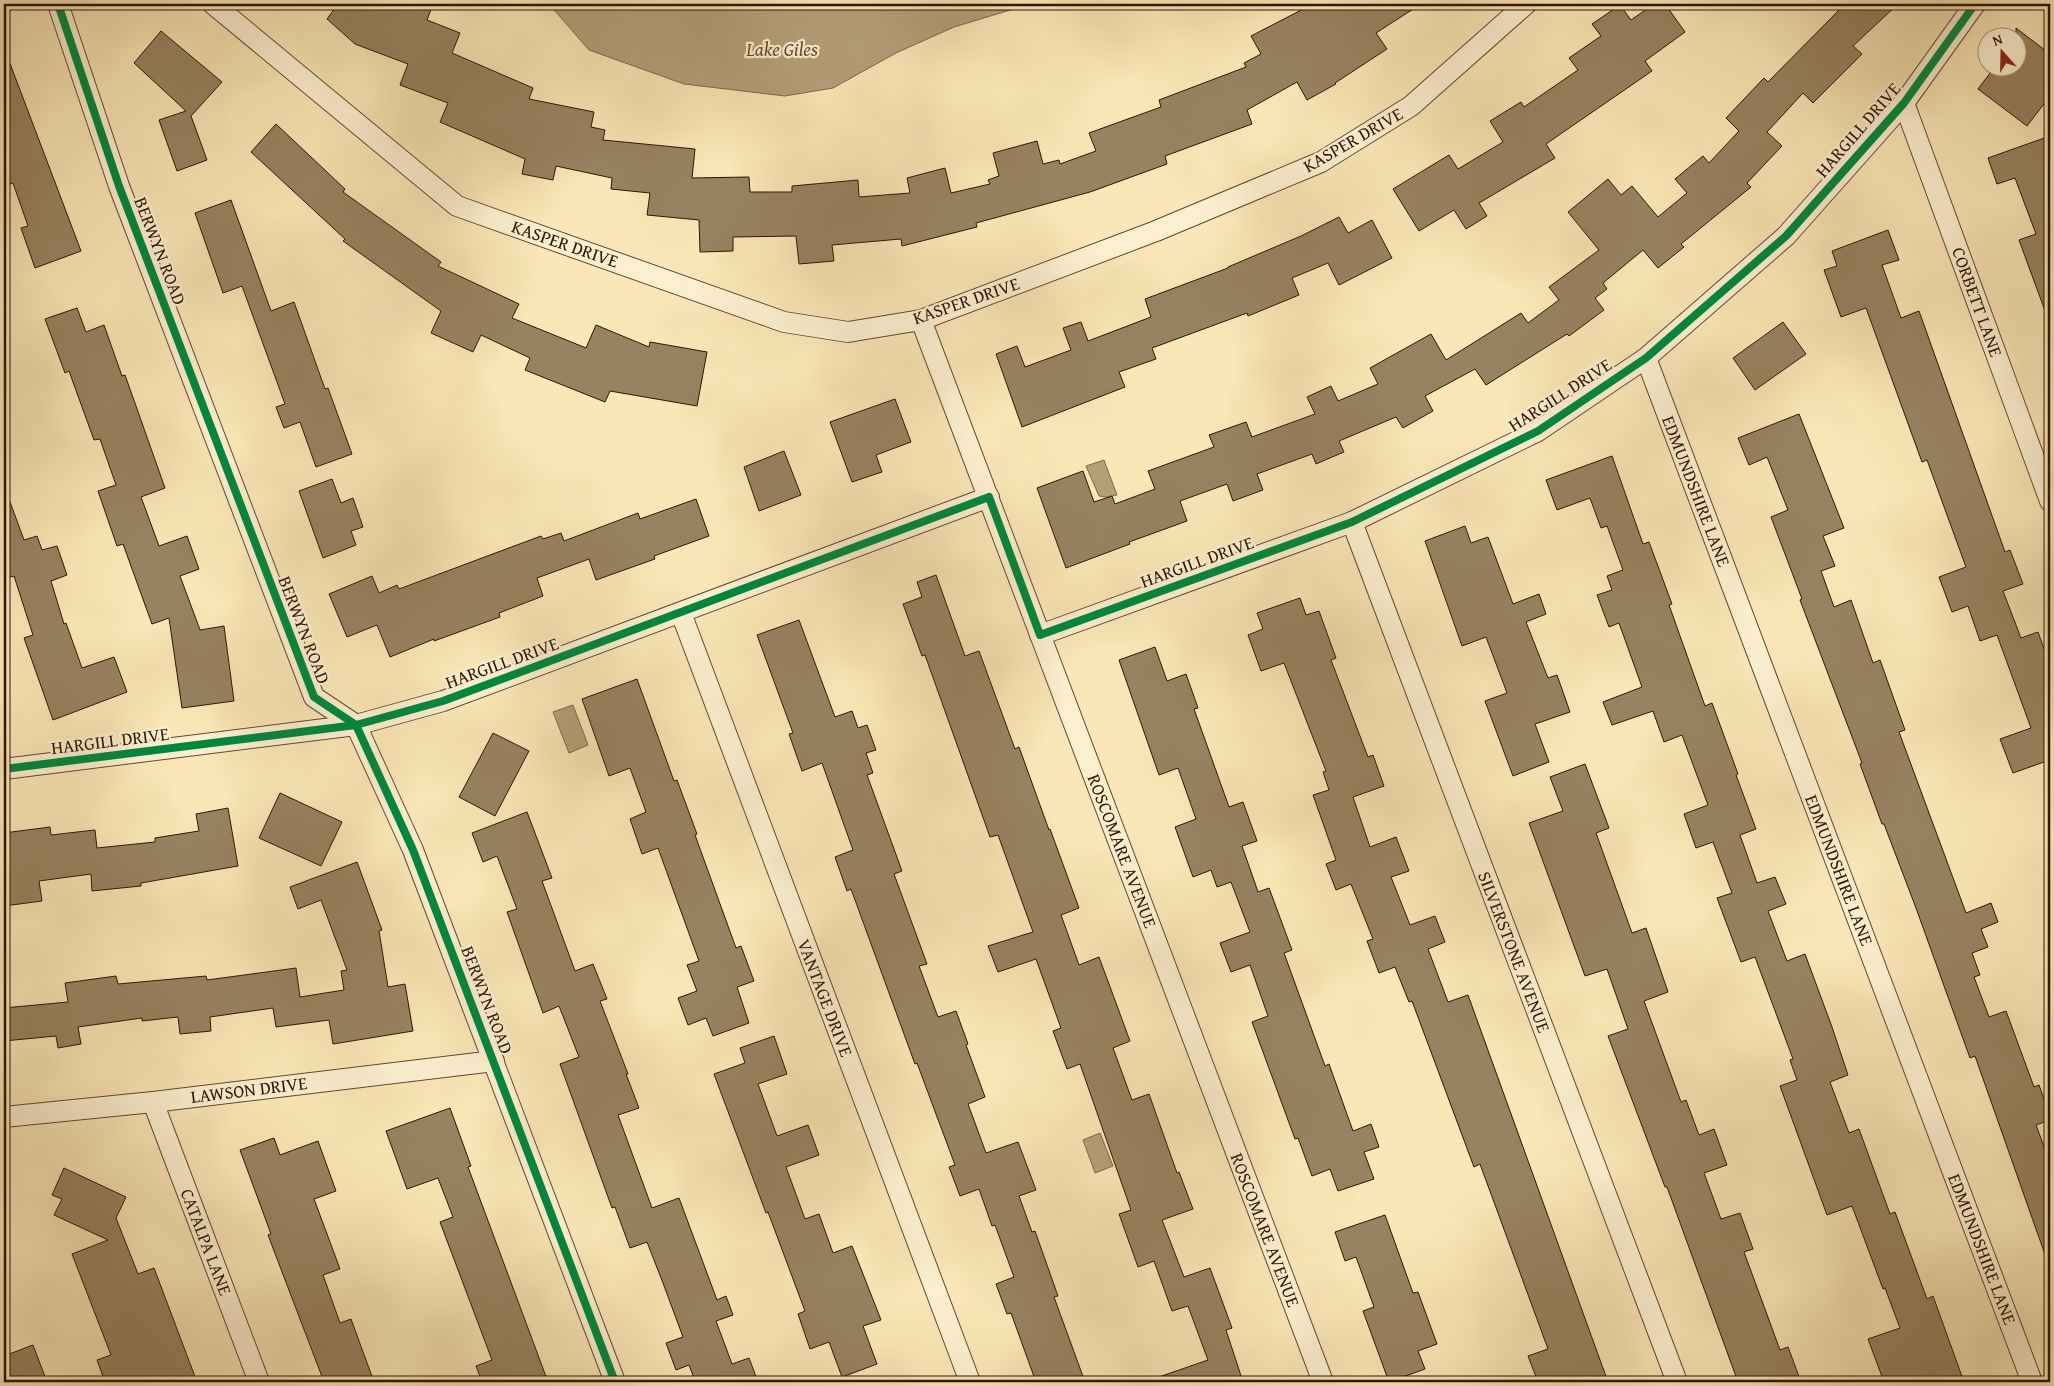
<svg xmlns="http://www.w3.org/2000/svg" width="2054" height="1386" viewBox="0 0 2054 1386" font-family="'Gentium Book Plus',serif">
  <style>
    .water { fill: #b49f79; stroke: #7e684a }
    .building { fill: #988261; stroke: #2d1504 }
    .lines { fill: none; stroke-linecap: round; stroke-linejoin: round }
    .street-casing { stroke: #604930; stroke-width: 22 }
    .street { stroke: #fcefd0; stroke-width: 20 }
    .cycleway-casing { stroke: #fcefd0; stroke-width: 11 }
    .cycleway { stroke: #00873e; stroke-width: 8 }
    .labels { text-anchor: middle; stroke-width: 4.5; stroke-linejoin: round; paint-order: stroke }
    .street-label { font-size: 18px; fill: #2d1504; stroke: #fcefd0 }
    .water-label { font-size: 19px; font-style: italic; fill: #634c33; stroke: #fcefd0 }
  </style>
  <rect width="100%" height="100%" fill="#fae6b6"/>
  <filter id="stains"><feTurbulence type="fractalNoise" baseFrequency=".004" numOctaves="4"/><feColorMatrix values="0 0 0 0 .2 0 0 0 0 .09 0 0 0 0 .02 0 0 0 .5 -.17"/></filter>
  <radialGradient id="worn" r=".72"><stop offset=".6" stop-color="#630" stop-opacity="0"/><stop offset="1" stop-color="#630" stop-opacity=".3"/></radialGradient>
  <!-- water -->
  <g class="water">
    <polygon points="549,4 1030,4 954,27 896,53 833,88 785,96 684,84 589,50"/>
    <polygon points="1104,460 1117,495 1105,497 1099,496 1086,466"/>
    <polygon points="573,705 588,745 569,753 553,712"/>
    <polygon points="1100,1133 1113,1166 1095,1173 1083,1140"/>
  </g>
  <!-- building -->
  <g class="building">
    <polygon points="338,4 433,4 427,20 460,33 452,53 533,88 529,99 594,112 591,127 605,130 603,140 695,149 692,178 749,177 750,192 792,192 792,186 858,180 859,197 910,193 907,178 945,168 951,193 990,184 988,180 999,176 993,153 1037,141 1043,164 1059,160 1060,164 1096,151 1089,133 1161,107 1159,100 1246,67 1244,63 1261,54 1251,36 1313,4 1421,4 1376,33 1387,49 1335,83 1336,84 1307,100 1297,82 1247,110 1252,124 1165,156 1167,164 1090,192 976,223 977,227 902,246 901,239 832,245 834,261 799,264 796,236 733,237 733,251 700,252 699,220 647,215 650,193 611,189 612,178 556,166 553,180 522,174 525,159 440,122 448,103 400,85 408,64 355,44 327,19"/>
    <polygon points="1654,4 1665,4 1685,32 1645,61 1652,71 1546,144 1555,158 1479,203 1487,216 1466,229 1454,210 1419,231 1393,189 1449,155 1458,169 1503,142 1490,121 1521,102 1524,107 1578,70 1569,58 1601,36 1592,24 1620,5 1631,20"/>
    <polygon points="1845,4 1898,4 1853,46 1862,54 1813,103 1803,93 1767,132 1782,146 1747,183 1751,187 1681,244 1684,247 1658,268 1643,250 1603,283 1607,289 1595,298 1604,310 1569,336 1567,334 1486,385 1475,369 1425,396 1433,411 1403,428 1396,417 1339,441 1344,452 1316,464 1312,454 1257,474 1263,490 1233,501 1227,484 1180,501 1187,521 1129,542 1130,544 1066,568 1037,488 1083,471 1094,502 1112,496 1115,504 1155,489 1148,471 1214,447 1209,435 1246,422 1252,437 1315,414 1307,397 1331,386 1338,401 1378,384 1370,368 1431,334 1446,360 1521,313 1528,323 1559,300 1549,287 1599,250 1568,212 1608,179 1621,195 1632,186 1658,217 1687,193 1675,179 1703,156 1709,163 1739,131 1726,118 1764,78 1768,82"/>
    <polygon points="2016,28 2050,54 2050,96 2027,126 1978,89 1994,68 2016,68"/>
    <polygon points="161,31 222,82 191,116 207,160 177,171 159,120 186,111 134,63"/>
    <polygon points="6,53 81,251 35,268 21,228 28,226 13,183 4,186 4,54"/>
    <polygon points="276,124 345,189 343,192 441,262 438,266 519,304 512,318 586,348 596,325 649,347 650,342 707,352 697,406 610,391 605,402 525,370 530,358 481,335 473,352 431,333 441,311 343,241 345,239 251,152"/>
    <polygon points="2050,136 2050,319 2048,319 2019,240 2036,234 2015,178 1997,184 1988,158"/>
    <polygon points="231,200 271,311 294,302 325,389 328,388 352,454 316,467 300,422 284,428 276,407 285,404 242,286 223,293 195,213"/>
    <polygon points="1339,217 1348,233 1372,220 1392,258 1339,285 1328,263 1292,278 1299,295 1248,316 1247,313 1152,348 1156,359 1119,372 1125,387 1022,427 996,354 1017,346 1025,367 1071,350 1063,328 1081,322 1088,341 1151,317 1145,299 1228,268 1228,267 1301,236"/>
    <polygon points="1888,230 1899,260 1882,265 1901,318 1919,311 2005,552 2010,550 2023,584 2003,591 2021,638 2038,632 2050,666 2050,773 2048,773 2044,762 2013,773 2000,739 2031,728 1997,635 1980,641 1968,606 1952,612 1939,577 1966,567 1927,460 1922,462 1866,308 1841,317 1824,270 1837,266 1832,251"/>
    <polygon points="77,308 86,332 104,325 122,376 125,375 165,488 141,497 159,546 187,536 199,569 180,576 200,630 224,626 234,701 182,708 169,618 152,624 123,544 117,546 98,491 116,485 100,439 94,440 69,371 65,373 45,319"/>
    <polygon points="1783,322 1806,354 1755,390 1733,358"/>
    <polygon points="895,399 911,442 876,455 882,472 852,482 830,422"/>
    <polygon points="1799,414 1844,528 1823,536 1835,566 1821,571 1834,607 1851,600 1873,663 1880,660 1905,730 1899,732 1966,913 1991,903 1998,922 1981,929 1988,947 1972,953 1980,975 1974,977 1989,1017 2006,1011 2034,1087 2039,1085 2050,1116 2050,1120 2036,1125 2050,1163 2050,1262 2048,1263 1975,1056 1970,1058 1916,908 1884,824 1882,824 1860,764 1862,763 1800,600 1802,599 1771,517 1788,510 1767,457 1749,465 1738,438"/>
    <polygon points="784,451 801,495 759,511 744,467"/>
    <polygon points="1612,456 1643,544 1649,542 1672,604 1669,605 1705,706 1712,703 1738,774 1736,775 1756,829 1740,835 1757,883 1775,877 1786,904 1768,911 1787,961 1805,954 1832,1027 1848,1075 1830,1082 1849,1133 1859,1129 1890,1214 1895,1212 1927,1299 1933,1296 1964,1382 1884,1382 1868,1339 1900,1328 1885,1288 1883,1289 1852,1206 1827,1215 1780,1086 1797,1080 1790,1060 1793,1059 1755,957 1741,962 1717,898 1732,893 1713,842 1696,848 1684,814 1708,805 1682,735 1664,742 1653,711 1612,725 1603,702 1642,687 1619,623 1609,627 1597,595 1612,590 1607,576 1623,570 1607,526 1601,528 1590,498 1557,510 1546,480"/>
    <polygon points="332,479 341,503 353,498 363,527 351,531 356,545 323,558 299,491"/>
    <polygon points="4,491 6,491 24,540 37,536 42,550 57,546 67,575 51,581 64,624 66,623 82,668 114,657 127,692 53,720 24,638 33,635 14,576 4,579"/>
    <polygon points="696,499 709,536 654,556 655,559 596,580 589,559 537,578 543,596 499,613 500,617 434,641 434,639 390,657 377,625 347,637 329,594 372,576 379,593 397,585 399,589 541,536 543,539 561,533 564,541 638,513 640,519"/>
    <polygon points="1465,526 1471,543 1488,537 1513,604 1539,594 1546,614 1526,622 1548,678 1557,675 1570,712 1535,724 1549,762 1513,776 1485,701 1507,693 1486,637 1462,646 1425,541"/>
    <polygon points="936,575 965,656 979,651 1015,749 1019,747 1049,830 1050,829 1079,908 1061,915 1079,965 1099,957 1130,1041 1113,1048 1132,1100 1149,1094 1177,1173 1179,1172 1193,1209 1162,1220 1184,1277 1210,1268 1232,1328 1226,1330 1243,1382 1153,1382 1153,1379 1208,1360 1188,1306 1172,1311 1154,1261 1138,1267 1119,1214 1131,1210 1080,1064 1067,1069 1053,1031 1061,1028 1036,959 998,972 988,946 1033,932 998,835 990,837 925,655 922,656 903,604 922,597 917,582"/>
    <polygon points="1300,598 1306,615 1319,611 1336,658 1331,660 1368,757 1373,755 1384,786 1353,797 1370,847 1396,837 1409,871 1391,877 1410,925 1435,916 1445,942 1428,949 1448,1002 1468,995 1608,1382 1538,1382 1528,1356 1548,1349 1480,1164 1474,1167 1412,1001 1409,1002 1395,967 1379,973 1367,941 1373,939 1351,884 1336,890 1326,864 1336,860 1313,795 1329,790 1323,772 1326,771 1284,663 1261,671 1248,635 1263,629 1257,613"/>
    <polygon points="799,620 835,717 852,711 858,728 867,725 876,750 866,753 873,773 867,775 902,871 894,874 927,964 919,966 938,1017 956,1011 968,1044 966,1045 985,1097 968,1104 986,1153 1018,1142 1036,1190 1019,1196 1032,1232 1035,1231 1058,1296 1054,1297 1085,1382 1036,1382 1011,1313 1007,1314 996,1284 1014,1277 995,1225 992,1226 979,1189 960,1196 949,1167 955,1165 917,1063 915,1064 851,889 847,891 835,857 853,850 822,763 802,771 789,734 793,733 757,635"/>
    <polygon points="1155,647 1167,681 1186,674 1198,708 1194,709 1229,807 1243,802 1257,841 1242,846 1258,892 1269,888 1292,950 1284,953 1325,1066 1329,1064 1353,1131 1371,1124 1379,1147 1364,1152 1374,1179 1338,1191 1330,1169 1312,1176 1298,1138 1295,1139 1252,1022 1268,1016 1250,965 1231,972 1220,943 1250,932 1231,882 1217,887 1211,870 1193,877 1175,827 1196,819 1178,768 1159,775 1119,660"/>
    <polygon points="637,679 674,781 677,780 697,834 695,835 736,948 741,946 754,981 737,987 749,1023 713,1036 706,1018 688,1025 678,998 697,991 687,965 699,961 658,848 642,854 630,819 646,812 630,768 609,776 582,699"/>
    <polygon points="493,733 529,751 495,816 459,797"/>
    <polygon points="1585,764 1609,828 1596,833 1632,933 1646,928 1668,992 1644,1001 1681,1102 1686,1100 1699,1135 1714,1129 1727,1165 1704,1173 1721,1219 1740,1213 1753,1249 1744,1252 1780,1350 1788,1347 1801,1382 1738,1382 1667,1187 1665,1187 1608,1036 1628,1029 1607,969 1585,976 1529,823 1563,811 1550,777"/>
    <polygon points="280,793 342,822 321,866 259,838"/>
    <polygon points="228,808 238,866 141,883 141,886 92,891 91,874 39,881 42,901 4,906 4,833 50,827 51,835 95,830 97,848 155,842 155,838 199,831 196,814"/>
    <polygon points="527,812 552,878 542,881 575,971 593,964 607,999 600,1001 628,1074 626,1074 639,1108 618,1115 652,1208 679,1198 717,1300 726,1296 733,1315 716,1321 732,1364 749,1358 758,1382 689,1382 688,1380 694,1378 689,1365 676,1370 666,1343 683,1337 663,1283 647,1242 630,1248 615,1207 612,1208 560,1064 579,1057 559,1006 543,1013 507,912 517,909 497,856 483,862 472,833"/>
    <polygon points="357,862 382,930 379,931 388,987 405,984 413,1031 333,1044 329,1020 276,1027 273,1008 210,1017 211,1031 180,1034 178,1017 142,1021 142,1018 78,1027 81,1044 58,1048 56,1036 4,1041 4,1008 68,1002 65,983 116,976 118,984 206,976 207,980 296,968 300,997 344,990 341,971 347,970 321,900 298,909 290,887"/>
    <polygon points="774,1036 787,1074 758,1084 777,1136 808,1125 819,1155 786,1167 805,1219 819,1214 833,1253 852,1246 881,1320 863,1326 877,1364 842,1377 829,1342 810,1349 798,1314 805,1311 768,1212 766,1213 714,1074 745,1063 740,1048"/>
    <polygon points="450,1108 471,1166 468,1167 548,1382 482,1382 476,1366 492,1360 440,1222 453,1217 438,1178 407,1189 386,1131"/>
    <polygon points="274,1138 280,1155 318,1141 336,1191 314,1199 340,1269 323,1275 340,1323 351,1319 374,1382 324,1382 268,1235 271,1234 240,1150"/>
    <polygon points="64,1168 126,1197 116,1218 138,1274 154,1268 197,1382 105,1382 97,1360 111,1355 72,1254 108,1240 54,1215 62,1199 52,1195"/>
    <polygon points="1385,1215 1413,1293 1418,1292 1437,1344 1418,1351 1425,1369 1389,1382 1363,1311 1374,1307 1356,1257 1345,1261 1335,1232"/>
    <polygon points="33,1345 47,1382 4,1382 4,1356"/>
  </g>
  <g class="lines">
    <defs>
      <g id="street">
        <polyline points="58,4 119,186 314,697 356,725 413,850 615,1382"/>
        <polyline points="213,4 457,206 784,322 848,332 921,320 1156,231 1321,162 1411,106 1526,4"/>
        <polyline points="1904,103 2050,501"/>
        <polyline points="921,320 1323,1382"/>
        <polyline points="1646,358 2032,1382"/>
        <polyline points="1352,522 1677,1382"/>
        <polyline points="681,613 970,1382"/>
        <polyline points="1040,635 1352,522 1538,431 1646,358 1786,236 1904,103 1975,4"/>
        <polyline points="4,769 356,725 443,701 989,497"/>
        <polyline points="153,1102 259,1382"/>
        <polyline points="4,1117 153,1102 494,1061"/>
      </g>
    </defs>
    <!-- street casing -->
    <use href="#street" class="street-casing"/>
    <!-- street -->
    <use href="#street" class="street"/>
    <defs>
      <g id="cycleway">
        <polyline points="58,4 119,186 314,697 356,725 413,850 615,1382"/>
        <polyline points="4,769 356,725 443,701 989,497 1040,635 1352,522 1538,431 1646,358 1786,236 1904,103 1975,4"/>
      </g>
    </defs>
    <!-- cycleway casing -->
    <use href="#cycleway" class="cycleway-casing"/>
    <!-- cycleway -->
    <use href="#cycleway" class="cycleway"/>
  </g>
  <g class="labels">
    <!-- street labels -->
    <g class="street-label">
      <text transform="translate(1858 130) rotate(-49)" y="6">HARGILL DRIVE</text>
      <text transform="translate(1353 140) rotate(-30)" y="6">KASPER DRIVE</text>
      <text transform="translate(565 244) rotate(19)" y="6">KASPER DRIVE</text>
      <text transform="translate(160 251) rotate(69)" y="6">BERWYN ROAD</text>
      <text transform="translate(966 301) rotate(-19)" y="6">KASPER DRIVE</text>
      <text transform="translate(1977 302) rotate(70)" y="6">CORBETT LANE</text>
      <text transform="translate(1560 395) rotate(-33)" y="6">HARGILL DRIVE</text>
      <text transform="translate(1696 491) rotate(69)" y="6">EDMUNDSHIRE LANE</text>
      <text transform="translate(1197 562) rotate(-20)" y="6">HARGILL DRIVE</text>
      <text transform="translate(304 630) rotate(69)" y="6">BERWYN ROAD</text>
      <text transform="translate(502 663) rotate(-20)" y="6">HARGILL DRIVE</text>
      <text transform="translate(110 741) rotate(-7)" y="6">HARGILL DRIVE</text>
      <text transform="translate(1122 851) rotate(69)" y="6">ROSCOMARE AVENUE</text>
      <text transform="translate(1839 870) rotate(69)" y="6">EDMUNDSHIRE LANE</text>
      <text transform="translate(1514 952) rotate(69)" y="6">SILVERSTONE AVENUE</text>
      <text transform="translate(825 998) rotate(69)" y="6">VANTAGE DRIVE</text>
      <text transform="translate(487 1000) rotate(69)" y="6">BERWYN ROAD</text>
      <text transform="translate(249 1090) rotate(-7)" y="6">LAWSON DRIVE</text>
      <text transform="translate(1265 1230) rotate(69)" y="6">ROSCOMARE AVENUE</text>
      <text transform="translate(206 1242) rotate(69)" y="6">CATALPA LANE</text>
      <text transform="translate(1982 1249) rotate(69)" y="6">EDMUNDSHIRE LANE</text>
    </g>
    <!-- water labels -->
    <g class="water-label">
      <text x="782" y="56">Lake Giles</text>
    </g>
  </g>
  <!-- margin -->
  <rect width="2054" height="1386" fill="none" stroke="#fae6b6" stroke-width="20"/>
  <rect x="5" y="5" width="2044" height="1376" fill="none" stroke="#2d1504" stroke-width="2.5"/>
  <rect x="10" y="10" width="2034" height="1366" fill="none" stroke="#2d1504"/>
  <!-- north arrow -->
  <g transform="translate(2002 52) rotate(340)"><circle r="24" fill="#fcefd0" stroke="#a9987e"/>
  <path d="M0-4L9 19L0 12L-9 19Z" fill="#8f2418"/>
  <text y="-8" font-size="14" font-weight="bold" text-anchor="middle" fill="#2d1504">N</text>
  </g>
  <rect width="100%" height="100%" filter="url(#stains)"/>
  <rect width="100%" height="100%" fill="url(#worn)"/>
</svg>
